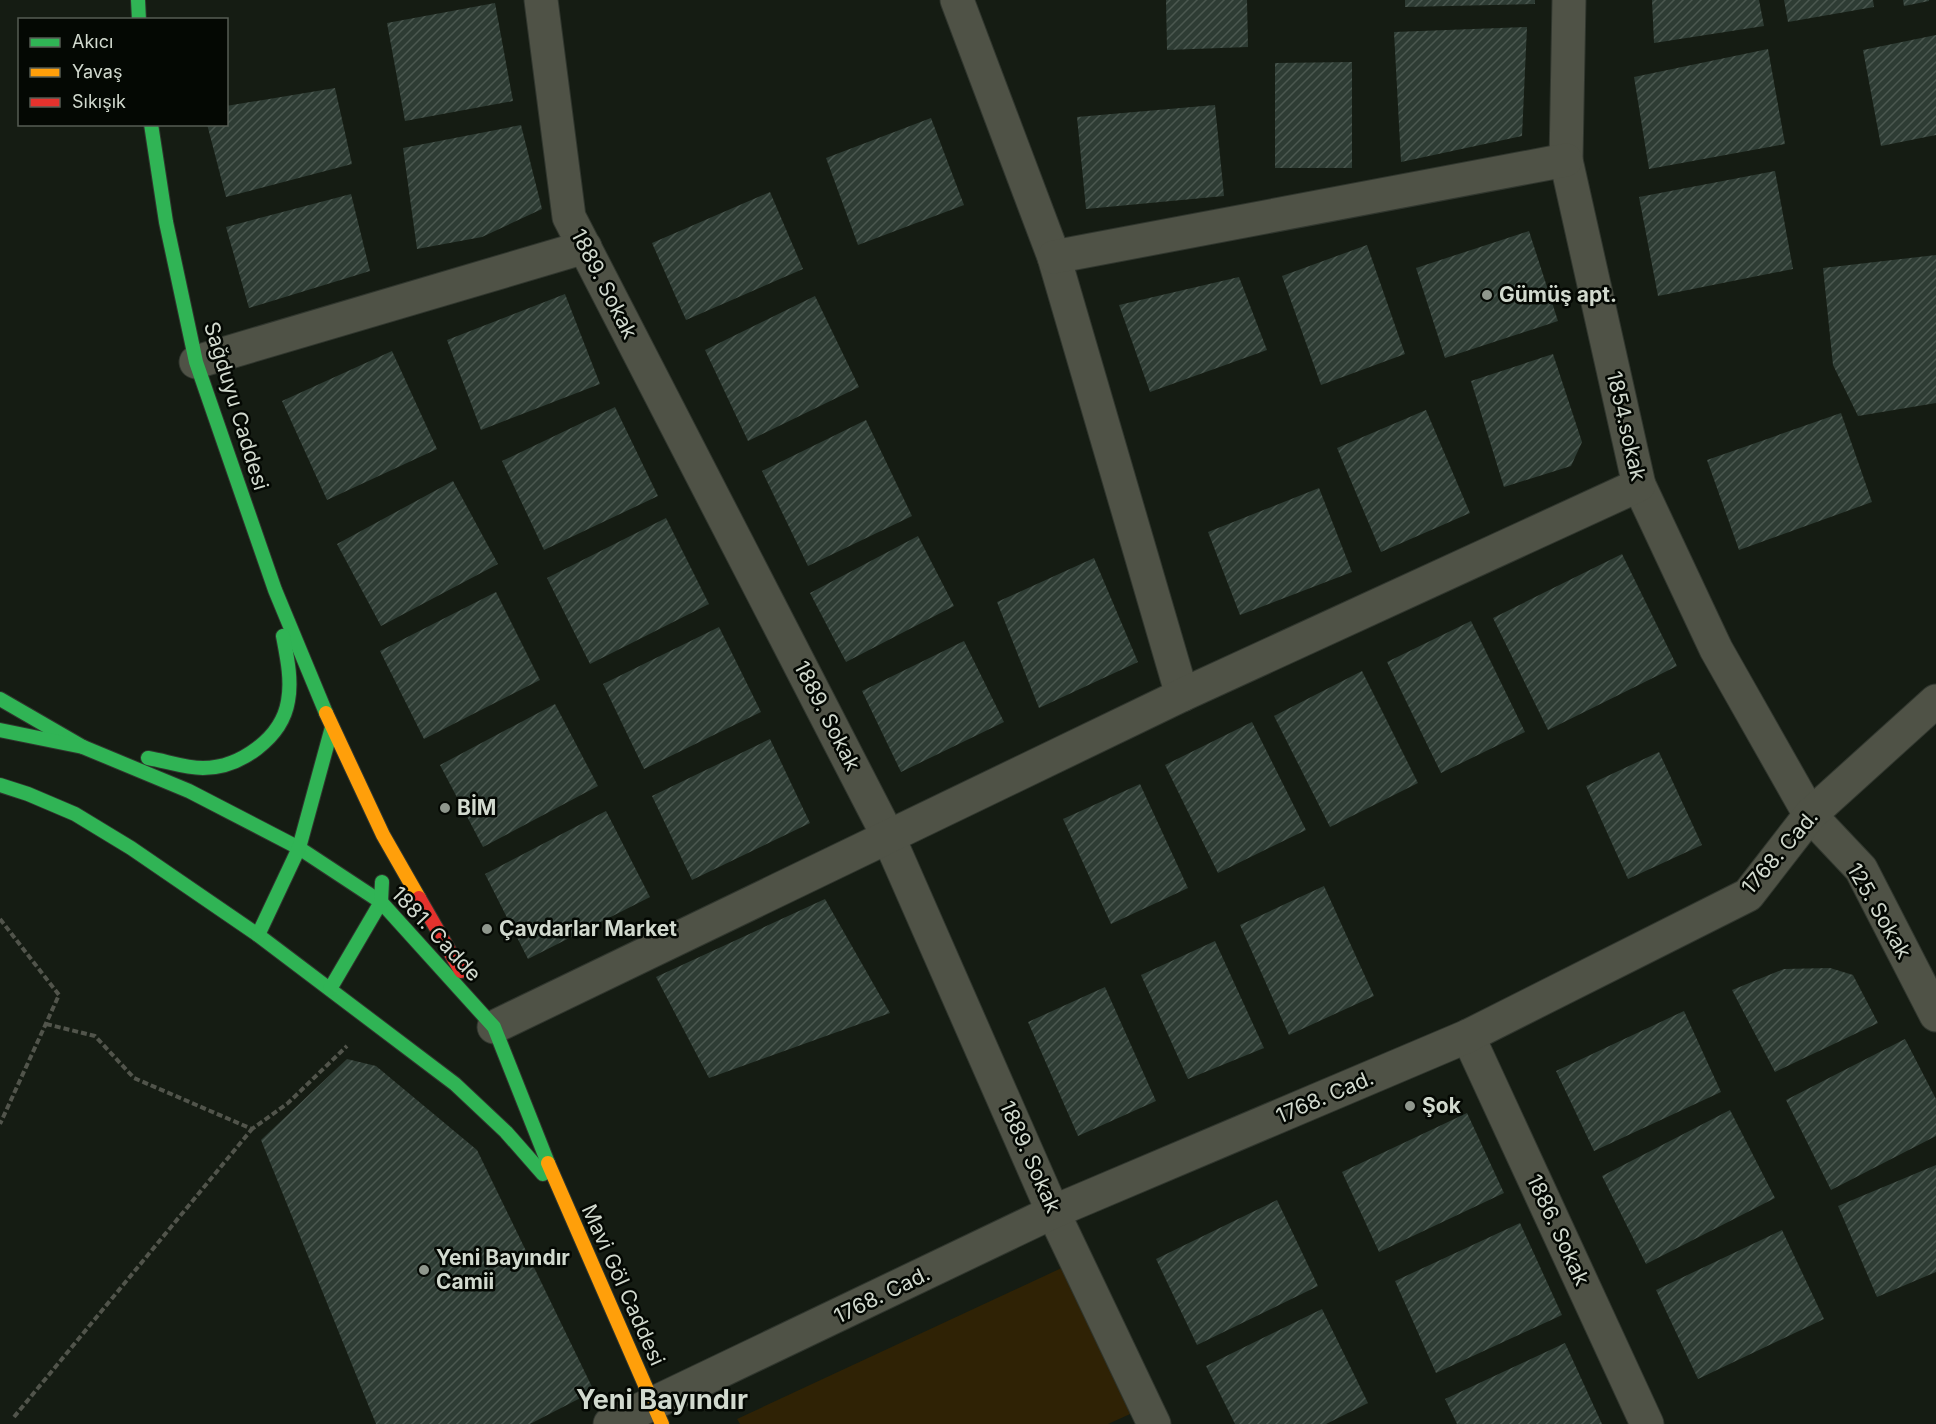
<svg xmlns="http://www.w3.org/2000/svg" width="1936" height="1424" viewBox="0 0 1936 1424" font-family="Inter,sans-serif">
  <style>
    .green { fill: #2f2205 }
    .building { fill: url(#building-hatch) }
    .lines { fill: none; stroke-linecap: round; stroke-linejoin: round }
    .street-casing { stroke: #30362e; stroke-width: 35 }
    .fast-casing { stroke: #30362e; stroke-width: 16 }
    .slow-casing { stroke: #30362e; stroke-width: 16 }
    .jam-casing { stroke: #30362e; stroke-width: 16 }
    .path { stroke: #51544b; stroke-width: 4; stroke-dasharray: 6 3; stroke-linecap: butt }
    .street { stroke: #4f5246; stroke-width: 33 }
    .fast { stroke: #30b455; stroke-width: 14 }
    .slow { stroke: #ff9f0a; stroke-width: 14 }
    .jam { stroke: #e5322d; stroke-width: 14 }
    .poi-dot { fill: #8f978d; stroke: #040803; stroke-width: 2 }
    .labels { text-anchor: middle; stroke-width: 5; stroke-linejoin: round; paint-order: stroke }
    .street-label { font-size: 21px; fill: #d1d9ce; stroke: #040803 }
    .poi-label { font-size: 21px; font-weight: bold; fill: #d1d9ce; stroke: #040803; text-anchor: start }
    .district-label { font-size: 27px; font-weight: bold; fill: #d1d9ce; stroke: #040803 }
  </style>
  <defs>
    <pattern id="building-hatch" width="6" height="6" patternUnits="userSpaceOnUse" patternTransform="scale(1.5)"><rect width="6" height="6" fill="#2e3c34"/><path d="M-1 1l2-2M0 6l6-6M5 7l2-2" fill="none" stroke="#4b5850"/></pattern>
  </defs>
  <rect width="100%" height="100%" fill="#151c13"/>
  <!-- green -->
  <polygon class="green" points="1068,1265 1139,1410 1108,1424 740,1424 737,1419"/>
  <!-- building -->
  <g class="building">
    <polygon points="1166,0 1247,0 1248,47 1167,50"/>
    <polygon points="1405,0 1535,0 1535,4 1405,7"/>
    <polygon points="1652,0 1759,0 1764,26 1654,43"/>
    <polygon points="1784,0 1873,0 1874,7 1788,22"/>
    <polygon points="1903,0 1929,0 1929,1 1904,6"/>
    <polygon points="495,3 513,101 405,121 387,23"/>
    <polygon points="1527,27 1522,136 1401,162 1394,32"/>
    <polygon points="1936,35 1936,135 1881,146 1863,50"/>
    <polygon points="1768,49 1785,144 1649,169 1634,77"/>
    <polygon points="1352,62 1352,168 1275,168 1275,63"/>
    <polygon points="335,88 352,164 226,197 207,124 226,124 226,106"/>
    <polygon points="1215,105 1224,196 1086,209 1077,117"/>
    <polygon points="931,118 964,205 858,245 826,158"/>
    <polygon points="521,125 542,209 482,237 417,249 403,148"/>
    <polygon points="1775,171 1793,269 1658,296 1639,197"/>
    <polygon points="770,192 803,269 686,320 652,243"/>
    <polygon points="351,194 370,271 249,308 226,227"/>
    <polygon points="1529,231 1558,321 1445,358 1416,268"/>
    <polygon points="1367,245 1405,354 1321,385 1282,276"/>
    <polygon points="1936,255 1936,403 1858,416 1833,365 1823,268"/>
    <polygon points="1239,277 1267,350 1150,392 1119,305"/>
    <polygon points="565,294 600,384 481,430 447,340"/>
    <polygon points="815,296 859,387 748,441 705,350"/>
    <polygon points="392,351 437,449 327,500 282,401"/>
    <polygon points="1553,354 1582,442 1571,466 1504,487 1471,381"/>
    <polygon points="615,407 658,496 544,550 502,461"/>
    <polygon points="1426,410 1470,513 1381,552 1337,448"/>
    <polygon points="1841,413 1872,502 1739,550 1707,460"/>
    <polygon points="866,420 912,516 808,566 762,471"/>
    <polygon points="453,481 498,564 381,626 337,544"/>
    <polygon points="1319,488 1352,572 1240,615 1208,532"/>
    <polygon points="666,518 709,604 590,664 547,578"/>
    <polygon points="918,536 954,606 846,662 810,593"/>
    <polygon points="1622,554 1677,666 1548,730 1493,618"/>
    <polygon points="1094,558 1138,662 1039,708 997,602"/>
    <polygon points="496,592 540,680 424,739 380,651"/>
    <polygon points="1471,621 1525,732 1441,773 1387,662"/>
    <polygon points="719,627 761,712 644,769 603,684"/>
    <polygon points="964,641 1004,722 901,772 862,691"/>
    <polygon points="1362,671 1418,783 1330,827 1274,716"/>
    <polygon points="555,704 598,786 483,847 440,765"/>
    <polygon points="1252,722 1306,830 1218,873 1165,765"/>
    <polygon points="770,739 810,823 692,880 652,796"/>
    <polygon points="1659,752 1702,845 1628,879 1586,786"/>
    <polygon points="1140,784 1188,888 1111,924 1063,819"/>
    <polygon points="606,811 650,897 528,959 485,874"/>
    <polygon points="1324,886 1374,996 1289,1035 1240,925"/>
    <polygon points="825,899 890,1013 709,1078 656,977"/>
    <polygon points="1215,941 1264,1048 1188,1079 1141,975"/>
    <polygon points="1830,968 1853,975 1878,1023 1775,1072 1732,990 1784,969"/>
    <polygon points="1105,987 1156,1101 1078,1136 1028,1022"/>
    <polygon points="1684,1011 1721,1092 1594,1151 1556,1071"/>
    <polygon points="1905,1039 1936,1099 1936,1136 1831,1190 1786,1100"/>
    <polygon points="347,1059 376,1066 477,1150 594,1391 530,1424 376,1424 261,1140"/>
    <polygon points="1730,1110 1775,1198 1646,1264 1602,1176"/>
    <polygon points="1467,1113 1504,1193 1379,1252 1342,1172"/>
    <polygon points="1936,1165 1936,1272 1877,1297 1838,1206"/>
    <polygon points="1277,1200 1318,1286 1197,1345 1156,1259"/>
    <polygon points="1520,1223 1562,1315 1436,1373 1395,1281"/>
    <polygon points="1782,1230 1824,1319 1698,1379 1656,1290"/>
    <polygon points="1322,1309 1368,1403 1326,1424 1235,1424 1206,1366"/>
    <polygon points="1565,1343 1602,1424 1457,1424 1445,1399"/>
  </g>
  <g class="lines">
    <defs>
      <g id="street">
        <polyline points="541,0 569,217 888,836 1053,1212 1154,1424"/>
        <polyline points="957,0 1054,257 1182,695"/>
        <polyline points="1569,0 1566,160 1639,485 1716,649 1810,815 1861,869 1936,1015"/>
        <polyline points="1054,257 1566,160"/>
        <polyline points="196,362 585,247"/>
        <polyline points="494,1027 1182,695 1639,485"/>
        <polyline points="1468,1036 1647,1424"/>
        <polyline points="610,1424 1053,1212 1468,1036 1748,895 1810,815 1936,701"/>
      </g>
      <g id="fast">
        <polyline points="138,0 139,20"/>
        <polyline points="151,124 166,222 196,362 275,590 326,713"/>
        <polyline points="0,699 83,747"/>
        <polyline points="0,730 83,747 189,791 299,848 381,902 494,1027 548,1163"/>
        <path d="M 148,758 C 166,761 185,768 203,768 C 240,768 282,738 288,701 C 292,680 287,657 283,636"/>
        <polyline points="0,785 28,794 75,814 131,848 258,935 455,1084 506,1132 543,1174"/>
        <polyline points="258,935 299,848 332,727"/>
        <polyline points="330,989 381,902 382,882"/>
      </g>
      <g id="slow">
        <polyline points="326,713 383,835 419,898"/>
        <polyline points="548,1163 662,1424"/>
      </g>
      <polyline id="jam" points="419,898 461,971"/>
    </defs>
    <!-- street casing -->
    <use href="#street" class="street-casing"/>
    <!-- fast casing -->
    <use href="#fast" class="fast-casing"/>
    <!-- slow casing -->
    <use href="#slow" class="slow-casing"/>
    <!-- jam casing -->
    <use href="#jam" class="jam-casing"/>
    <!-- path -->
    <g class="path">
      <polyline points="0,919 59,995 0,1124"/>
      <polyline points="46,1024 95,1036 134,1078 252,1129 288,1103 347,1046"/>
      <polyline points="14,1417 252,1129"/>
    </g>
    <!-- street -->
    <use href="#street" class="street"/>
    <!-- fast -->
    <use href="#fast" class="fast"/>
    <!-- slow -->
    <use href="#slow" class="slow"/>
    <!-- jam -->
    <use href="#jam" class="jam"/>
  </g>
  <!-- markers -->
  <g class="poi-dot">
    <circle cx="1487" cy="295" r="6"/>
    <circle cx="445" cy="808" r="6"/>
    <circle cx="487" cy="929" r="6"/>
    <circle cx="1410" cy="1106" r="6"/>
    <circle cx="424" cy="1270" r="6"/>
  </g>
  <g class="labels">
    <!-- street labels -->
    <g class="street-label">
      <text transform="translate(604 284) rotate(63)" y="7">1889. Sokak</text>
      <text transform="translate(236 406) rotate(73)" y="7">Sağduyu Caddesi</text>
      <text transform="translate(1626 426) rotate(77)" y="7">1854.sokak</text>
      <text transform="translate(827 716) rotate(63)" y="7">1889. Sokak</text>
      <text transform="translate(1780 852) rotate(-49)" y="7">1768. Cad.</text>
      <text transform="translate(1879 911) rotate(60)" y="7">125. Sokak</text>
      <text transform="translate(436 934) rotate(47)" y="7">1881. Cadde</text>
      <text transform="translate(1325 1097) rotate(-23)" y="7">1768. Cad.</text>
      <text transform="translate(1030 1157) rotate(66)" y="7">1889. Sokak</text>
      <text transform="translate(1558 1230) rotate(65)" y="7">1886. Sokak</text>
      <text transform="translate(623 1285) rotate(66)" y="7">Mavi Göl Caddesi</text>
      <text transform="translate(882 1295) rotate(-26)" y="7">1768. Cad.</text>
    </g>
    <!-- poi labels -->
    <g class="poi-label">
      <text x="1499" y="302">Gümüş apt.</text>
      <text x="457" y="815">BİM</text>
      <text x="499" y="936">Çavdarlar Market</text>
      <text x="1422" y="1113">Şok</text>
      <text x="436" y="1265">Yeni Bayındır<tspan x="436" dy="24">Camii</tspan></text>
    </g>
    <!-- district labels -->
    <g class="district-label">
      <text x="662" y="1409">Yeni Bayındır</text>
    </g>
  </g>
  <!-- legend -->
  <rect x="18" y="18" width="210" height="108" fill="#040803" stroke="#565c54" stroke-width="1.5"/>
  <rect x="30" y="38" width="30" height="9" fill="#30b455" stroke="#565c54" stroke-width="1.5"/>
  <text x="72" y="48" font-size="18" fill="#d1d9ce">Akıcı</text>
  <rect x="30" y="68" width="30" height="9" fill="#ff9f0a" stroke="#565c54" stroke-width="1.5"/>
  <text x="72" y="78" font-size="18" fill="#d1d9ce">Yavaş</text>
  <rect x="30" y="98" width="30" height="9" fill="#e5322d" stroke="#565c54" stroke-width="1.5"/>
  <text x="72" y="108" font-size="18" fill="#d1d9ce">Sıkışık</text>
</svg>
